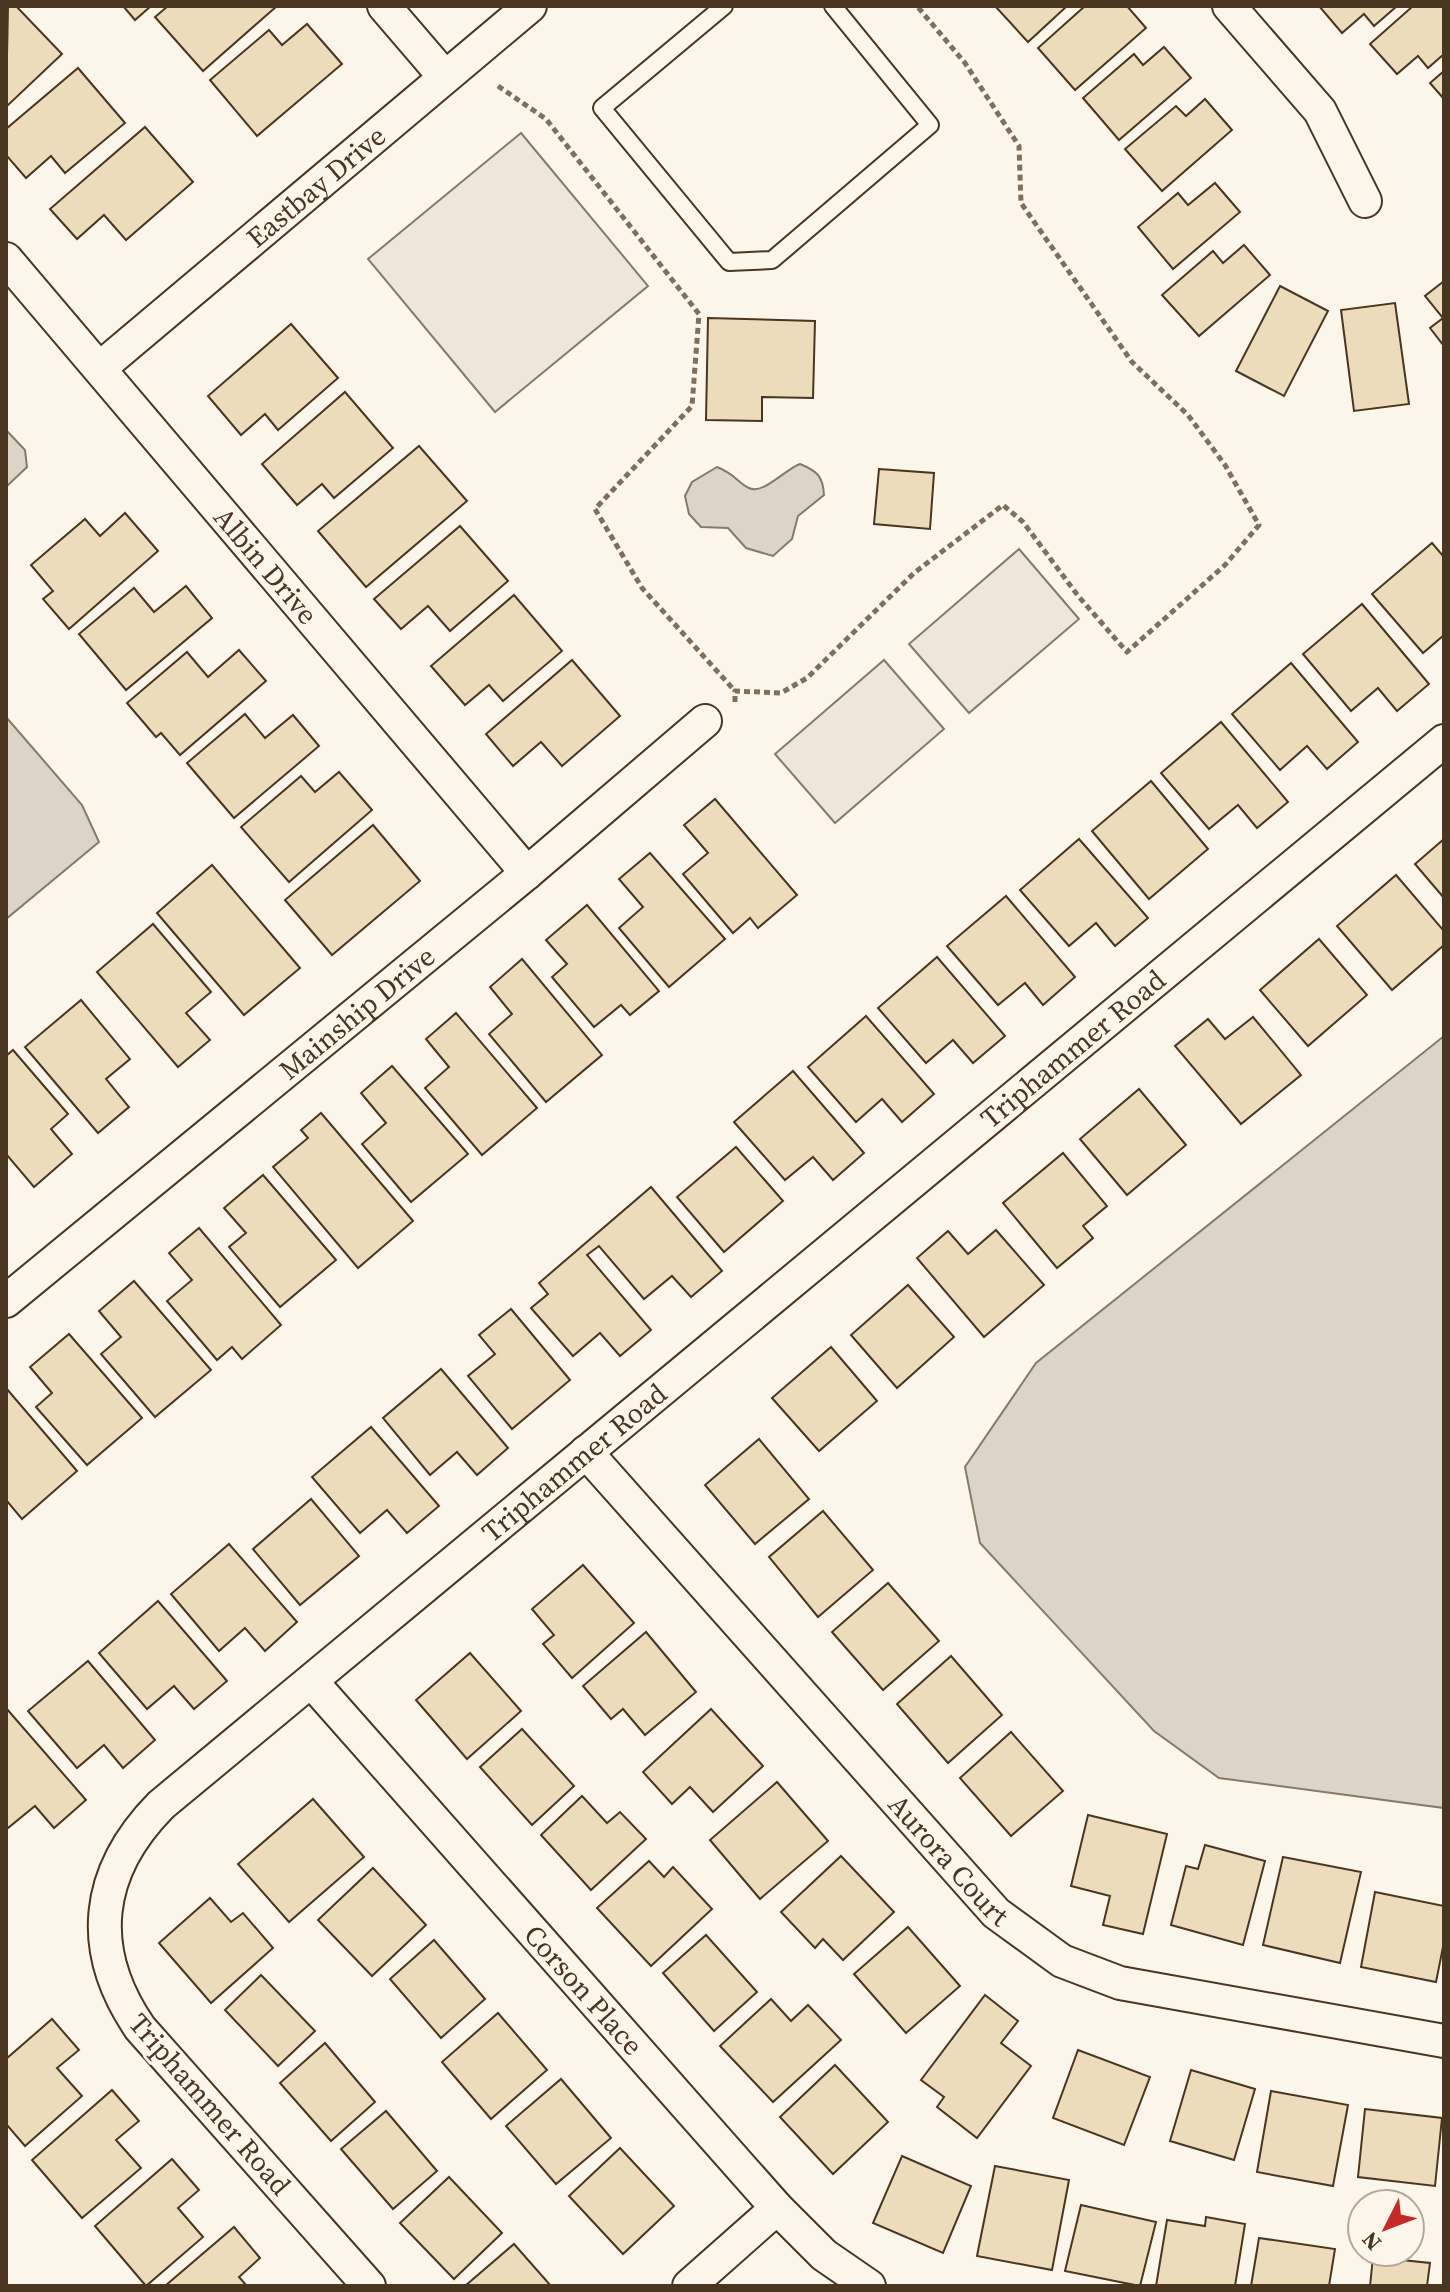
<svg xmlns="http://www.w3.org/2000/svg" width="1450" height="2292" viewBox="0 0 1450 2292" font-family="'Source Serif 4',serif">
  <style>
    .green { fill: #ede6d9; stroke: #887966; stroke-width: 2 }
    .water { fill: #dcd4c6; stroke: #887966; stroke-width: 2 }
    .building { fill: #ecdcbc; stroke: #4a3520; stroke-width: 2 }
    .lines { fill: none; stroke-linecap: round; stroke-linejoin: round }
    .service-casing { stroke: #4a3520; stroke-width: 20 }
    .minor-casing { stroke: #4a3520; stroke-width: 36 }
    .path { stroke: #7f6f5c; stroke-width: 5; stroke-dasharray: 6 4; stroke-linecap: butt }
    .service { stroke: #fbf6e9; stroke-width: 16 }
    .minor { stroke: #fbf6e9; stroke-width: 32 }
    .labels { text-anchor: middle; stroke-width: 6; stroke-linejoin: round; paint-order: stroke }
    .street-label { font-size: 28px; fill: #4a3520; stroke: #fbf6e9 }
  </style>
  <rect width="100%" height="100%" fill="#fbf6e9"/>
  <!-- green -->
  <g class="green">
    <polygon points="521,133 648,286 495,412 368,259"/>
    <polygon points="1019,549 1079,619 969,713 909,644"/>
    <polygon points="884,660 944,729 835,823 775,754"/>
  </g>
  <!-- water -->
  <g class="water">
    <polygon points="6,430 25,450 27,467 6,487"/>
    <path d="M 800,464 C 817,471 823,476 824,495 L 798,516 L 792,539 L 773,556 L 746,548 L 728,528 L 701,527 L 689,514 L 685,496 L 692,482 L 717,467 C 735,474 737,482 749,488 C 763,495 784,470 800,464 Z"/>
    <polygon points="6,717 82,805 99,842 6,919"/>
    <polygon points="1444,1036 1444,1808 1219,1778 1154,1731 980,1543 965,1467 1036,1363"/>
  </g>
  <!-- building -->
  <g class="building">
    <polygon points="8,6 16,6 62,54 6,107"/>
    <polygon points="123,6 151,6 135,20"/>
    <polygon points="168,6 277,6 203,71 155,17"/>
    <polygon points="995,6 1067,6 1028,42"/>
    <polygon points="1085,6 1127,6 1146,28 1075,90 1038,48"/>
    <polygon points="1319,6 1397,6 1374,26 1364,14 1342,33"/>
    <polygon points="1413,6 1444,6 1444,54 1428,68 1418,56 1397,74 1370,44"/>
    <polygon points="307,24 342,64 257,136 210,80 269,30 282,45"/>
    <polygon points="1164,47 1191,78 1119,140 1083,98 1134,54 1143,65"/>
    <polygon points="78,68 125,123 65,173 51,156 26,178 6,155 6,129"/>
    <polygon points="1444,71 1444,99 1430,83"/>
    <polygon points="1205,99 1232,130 1162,191 1125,149 1176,106 1186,116"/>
    <polygon points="145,127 193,182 126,240 104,215 77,239 50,209"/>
    <polygon points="1215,183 1240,212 1173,269 1138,227 1178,193 1188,205"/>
    <polygon points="1244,245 1270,275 1199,336 1162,295 1213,251 1223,263"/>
    <polygon points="1444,281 1444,346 1430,328 1443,318 1425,296"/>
    <polygon points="1280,286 1328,311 1284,396 1236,371"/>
    <polygon points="1395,303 1409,404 1354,411 1341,310"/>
    <polygon points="708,318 815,321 813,398 762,397 762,421 706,420"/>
    <polygon points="291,324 338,378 278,430 265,414 241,435 208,396"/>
    <polygon points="345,392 393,448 334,498 322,484 297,505 262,464"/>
    <polygon points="419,446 467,501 366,587 318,531"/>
    <polygon points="879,469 934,473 930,529 874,524"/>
    <polygon points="125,513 158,551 69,629 43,599 53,591 31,565 85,519 100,536"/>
    <polygon points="460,526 508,581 450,631 428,606 401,629 374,599"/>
    <polygon points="1432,543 1444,557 1444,635 1423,653 1372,594"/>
    <polygon points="186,586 212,618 126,690 79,634 134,588 154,612"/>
    <polygon points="514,595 562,651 503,701 489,685 465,705 431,666"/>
    <polygon points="1362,604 1429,684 1397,711 1378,688 1351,711 1303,654"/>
    <polygon points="239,650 266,681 180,755 161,733 156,737 127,703 187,652 208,677"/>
    <polygon points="572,660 620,716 562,766 541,742 513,766 486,734"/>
    <polygon points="1291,663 1358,742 1327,769 1307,746 1280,770 1232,714"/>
    <polygon points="245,714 265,738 293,715 319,746 234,818 187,763"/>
    <polygon points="1221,722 1288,802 1257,828 1238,805 1209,829 1161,773"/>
    <polygon points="339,772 372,810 289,882 241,827 301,776 315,792"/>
    <polygon points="1151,781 1208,849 1149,899 1092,831"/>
    <polygon points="715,799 797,895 758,928 750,918 733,933 683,874 708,853 684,825"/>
    <polygon points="373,825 420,881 332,955 285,900"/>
    <polygon points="1079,839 1148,918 1115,946 1096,923 1069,946 1020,890"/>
    <polygon points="1444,839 1444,898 1415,864"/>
    <polygon points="650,853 725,939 669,987 619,928 643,907 619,879"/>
    <polygon points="212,865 300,968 244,1015 157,913"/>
    <polygon points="1396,875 1444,931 1444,945 1392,990 1337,926"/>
    <polygon points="1006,896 1075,977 1043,1005 1025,983 998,1005 947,946"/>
    <polygon points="587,905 659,991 630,1015 621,1005 594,1027 552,977 567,964 546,940"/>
    <polygon points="153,924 211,992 186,1013 210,1040 178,1067 97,972"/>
    <polygon points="1319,939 1367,995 1308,1046 1260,990"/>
    <polygon points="937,957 1005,1036 973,1063 953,1040 926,1063 878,1008"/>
    <polygon points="522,959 602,1055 546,1102 489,1034 512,1014 490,987"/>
    <polygon points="81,1000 130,1059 106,1079 129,1107 98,1133 25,1047"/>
    <polygon points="456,1013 537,1108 482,1155 425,1088 449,1067 426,1039"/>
    <polygon points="866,1016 934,1094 902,1122 882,1099 856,1122 808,1067"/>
    <polygon points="1253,1017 1301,1075 1241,1124 1175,1046 1208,1019 1225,1039"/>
    <polygon points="13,1050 68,1114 51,1129 72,1154 34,1187 6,1154 6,1056"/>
    <polygon points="392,1066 468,1154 411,1202 362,1144 386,1123 361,1093"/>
    <polygon points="793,1071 864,1153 833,1180 813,1157 785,1180 734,1122"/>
    <polygon points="1139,1089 1186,1145 1127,1195 1080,1139"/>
    <polygon points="321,1113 413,1221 358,1268 273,1167 308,1138 301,1130"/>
    <polygon points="736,1147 783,1201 724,1252 677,1197"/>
    <polygon points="1063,1153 1107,1206 1083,1226 1093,1238 1057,1268 1003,1203"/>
    <polygon points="263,1175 336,1260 280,1307 229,1247 246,1233 224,1208"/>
    <polygon points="651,1187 722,1271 691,1297 672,1276 644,1299 599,1246 587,1255 651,1330 620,1356 600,1333 573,1356 531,1308 548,1294 539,1283"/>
    <polygon points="199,1228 281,1325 242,1359 232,1347 217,1360 167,1301 192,1280 169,1253"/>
    <polygon points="996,1230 1044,1285 984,1337 917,1258 948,1231 968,1254"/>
    <polygon points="134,1281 211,1370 155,1417 101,1354 121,1337 99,1311"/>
    <polygon points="908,1285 954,1337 897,1388 851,1335"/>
    <polygon points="511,1309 570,1380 512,1429 468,1376 495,1354 479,1335"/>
    <polygon points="69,1334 142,1418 87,1465 36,1407 52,1393 30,1367"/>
    <polygon points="831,1347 877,1401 819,1451 772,1398"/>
    <polygon points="441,1369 508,1448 477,1475 457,1452 430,1475 383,1418"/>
    <polygon points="6,1388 77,1471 22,1519 6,1500"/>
    <polygon points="371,1427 439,1506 407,1533 387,1510 360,1533 312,1477"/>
    <polygon points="759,1439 809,1499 755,1544 705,1485"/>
    <polygon points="311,1499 359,1556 300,1605 253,1549"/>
    <polygon points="823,1511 873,1570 818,1617 769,1557"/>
    <polygon points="229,1544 297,1622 265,1651 245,1628 219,1651 171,1594"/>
    <polygon points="583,1565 634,1623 572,1678 543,1644 554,1635 532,1609"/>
    <polygon points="888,1583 939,1641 883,1690 832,1632"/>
    <polygon points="158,1601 227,1681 194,1709 174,1686 147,1709 99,1653"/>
    <polygon points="646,1632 696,1692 645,1735 623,1709 611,1719 583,1686"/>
    <polygon points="470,1653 521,1711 467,1759 416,1700"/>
    <polygon points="951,1656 1002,1715 948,1763 897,1704"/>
    <polygon points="88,1661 155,1740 123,1768 104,1745 77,1768 28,1711"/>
    <polygon points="6,1708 86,1800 54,1828 35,1806 8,1828 6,1825"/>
    <polygon points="711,1709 763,1766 713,1812 690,1787 672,1804 643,1772"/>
    <polygon points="522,1729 574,1786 532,1825 480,1767"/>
    <polygon points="1011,1732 1063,1791 1011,1836 960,1778"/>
    <polygon points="777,1782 828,1841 760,1899 710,1840"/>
    <polygon points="582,1796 607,1823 620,1812 646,1839 591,1890 541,1835"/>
    <polygon points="313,1799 364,1857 289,1922 238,1864"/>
    <polygon points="1088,1815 1167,1834 1143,1934 1103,1925 1110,1896 1071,1886"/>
    <polygon points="1205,1845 1265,1861 1243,1945 1171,1925 1186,1866 1198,1869"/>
    <polygon points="841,1856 894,1912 843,1960 823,1939 815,1948 781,1912"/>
    <polygon points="1283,1857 1361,1872 1340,1963 1263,1945"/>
    <polygon points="649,1861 664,1877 673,1867 712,1909 651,1966 597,1908"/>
    <polygon points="373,1868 426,1925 372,1976 318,1920"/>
    <polygon points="1375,1892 1444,1906 1444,1942 1436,1982 1361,1967"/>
    <polygon points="210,1898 231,1922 243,1913 273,1948 211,2003 159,1943"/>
    <polygon points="908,1927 960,1986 906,2033 854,1974"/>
    <polygon points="706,1935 757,1992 714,2031 663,1973"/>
    <polygon points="434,1940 485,1999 441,2038 390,1979"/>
    <polygon points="261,1975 315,2031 278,2066 225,2010"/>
    <polygon points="985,1995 1018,2021 1001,2043 1031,2066 977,2138 937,2107 944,2097 921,2080"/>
    <polygon points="771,1999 791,2021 808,2005 841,2040 773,2102 720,2046"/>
    <polygon points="498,2013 547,2070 491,2119 442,2062"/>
    <polygon points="52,2019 79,2050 57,2068 82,2096 25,2146 6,2124 6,2059"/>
    <polygon points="325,2043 375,2102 331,2141 280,2083"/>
    <polygon points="1078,2050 1150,2077 1124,2145 1053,2118"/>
    <polygon points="835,2065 888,2122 833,2174 780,2117"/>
    <polygon points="1191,2070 1255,2089 1234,2160 1170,2141"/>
    <polygon points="561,2079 611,2138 556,2184 506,2126"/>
    <polygon points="112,2090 139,2121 116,2140 141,2168 82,2218 32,2160"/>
    <polygon points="1271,2091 1348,2105 1333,2186 1257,2172"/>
    <polygon points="1365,2109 1442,2118 1435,2186 1358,2177"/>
    <polygon points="386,2111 437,2171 393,2209 341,2149"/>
    <polygon points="620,2148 674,2206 623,2254 569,2196"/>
    <polygon points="902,2156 971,2186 943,2253 873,2223"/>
    <polygon points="172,2159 199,2190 178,2208 203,2237 146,2286 95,2226"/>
    <polygon points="995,2166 1069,2180 1052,2270 977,2256"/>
    <polygon points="449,2177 502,2233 454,2279 400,2223"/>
    <polygon points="1081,2205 1156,2222 1140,2286 1065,2271"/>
    <polygon points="1206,2217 1245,2224 1235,2286 1156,2286 1167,2220 1205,2226"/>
    <polygon points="234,2227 260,2258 239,2277 247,2286 165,2286"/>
    <polygon points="1259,2238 1335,2249 1329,2286 1251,2286"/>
    <polygon points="514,2244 551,2286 465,2286"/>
    <polygon points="1373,2257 1430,2263 1427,2286 1370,2286"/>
  </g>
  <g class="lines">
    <defs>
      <polyline id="service" points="724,6 602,108 729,262 772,260 930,125 833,6"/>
      <g id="minor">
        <polyline points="384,6 444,76"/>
        <polyline points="1229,6 1320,111 1365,201"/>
        <path id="s1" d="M 6,259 L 527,873"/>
        <path id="s2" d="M 100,368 L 530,6"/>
        <path id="s3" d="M 6,1301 L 527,873 L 705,721"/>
        <path id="s4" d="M 586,1452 L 996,1913 L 1062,1961 L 1120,1983 L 1444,2041"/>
        <path id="s5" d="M 311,1681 L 777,2208 L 824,2255 L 869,2286"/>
        <path id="s6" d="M 369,2286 L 140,2028 C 86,1949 95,1872 161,1805 L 1444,741"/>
        <polyline points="689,2286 777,2208"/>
      </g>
    </defs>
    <!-- service casing -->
    <use href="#service" class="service-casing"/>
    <!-- minor casing -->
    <use href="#minor" class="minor-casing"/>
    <!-- path -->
    <g class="path">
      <polyline points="498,86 546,119 699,314 692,406 595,509 642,588 735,691"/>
      <polyline points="735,702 735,691 781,693 807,678 914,573 1003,505 1023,522 1079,597 1127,652 1225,565 1259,525 1225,465 1188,415 1132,362 1021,203 1019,146 965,63 917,6"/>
    </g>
    <!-- service -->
    <use href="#service" class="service"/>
    <!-- minor -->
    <use href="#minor" class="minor"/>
  </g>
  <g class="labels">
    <!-- street labels -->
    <g class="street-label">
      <text dy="10" stroke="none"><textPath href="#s2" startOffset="282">Eastbay Drive</textPath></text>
      <text dy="10" stroke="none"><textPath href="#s1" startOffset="402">Albin Drive</textPath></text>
      <text dy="10" stroke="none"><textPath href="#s3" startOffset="454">Mainship Drive</textPath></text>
      <text dy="10" stroke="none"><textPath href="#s6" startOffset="1776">Triphammer Road</textPath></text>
      <text dy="10" stroke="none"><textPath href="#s6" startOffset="1128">Triphammer Road</textPath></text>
      <text dy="10" stroke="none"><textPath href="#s4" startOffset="546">Aurora Court</textPath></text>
      <text dy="10" stroke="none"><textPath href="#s5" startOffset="412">Corson Place</textPath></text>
      <text transform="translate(210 2104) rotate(49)" y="10">Triphammer Road</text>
    </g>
  </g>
  <!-- border -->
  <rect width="1450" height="2292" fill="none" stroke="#4a3520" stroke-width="16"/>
  <!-- north arrow -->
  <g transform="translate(1386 2228) rotate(228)"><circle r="38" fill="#fbf6e9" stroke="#b4a999" stroke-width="2"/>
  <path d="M0-6L14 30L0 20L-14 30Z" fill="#c62828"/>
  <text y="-12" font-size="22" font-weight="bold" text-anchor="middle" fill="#4a3520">N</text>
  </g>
</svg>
